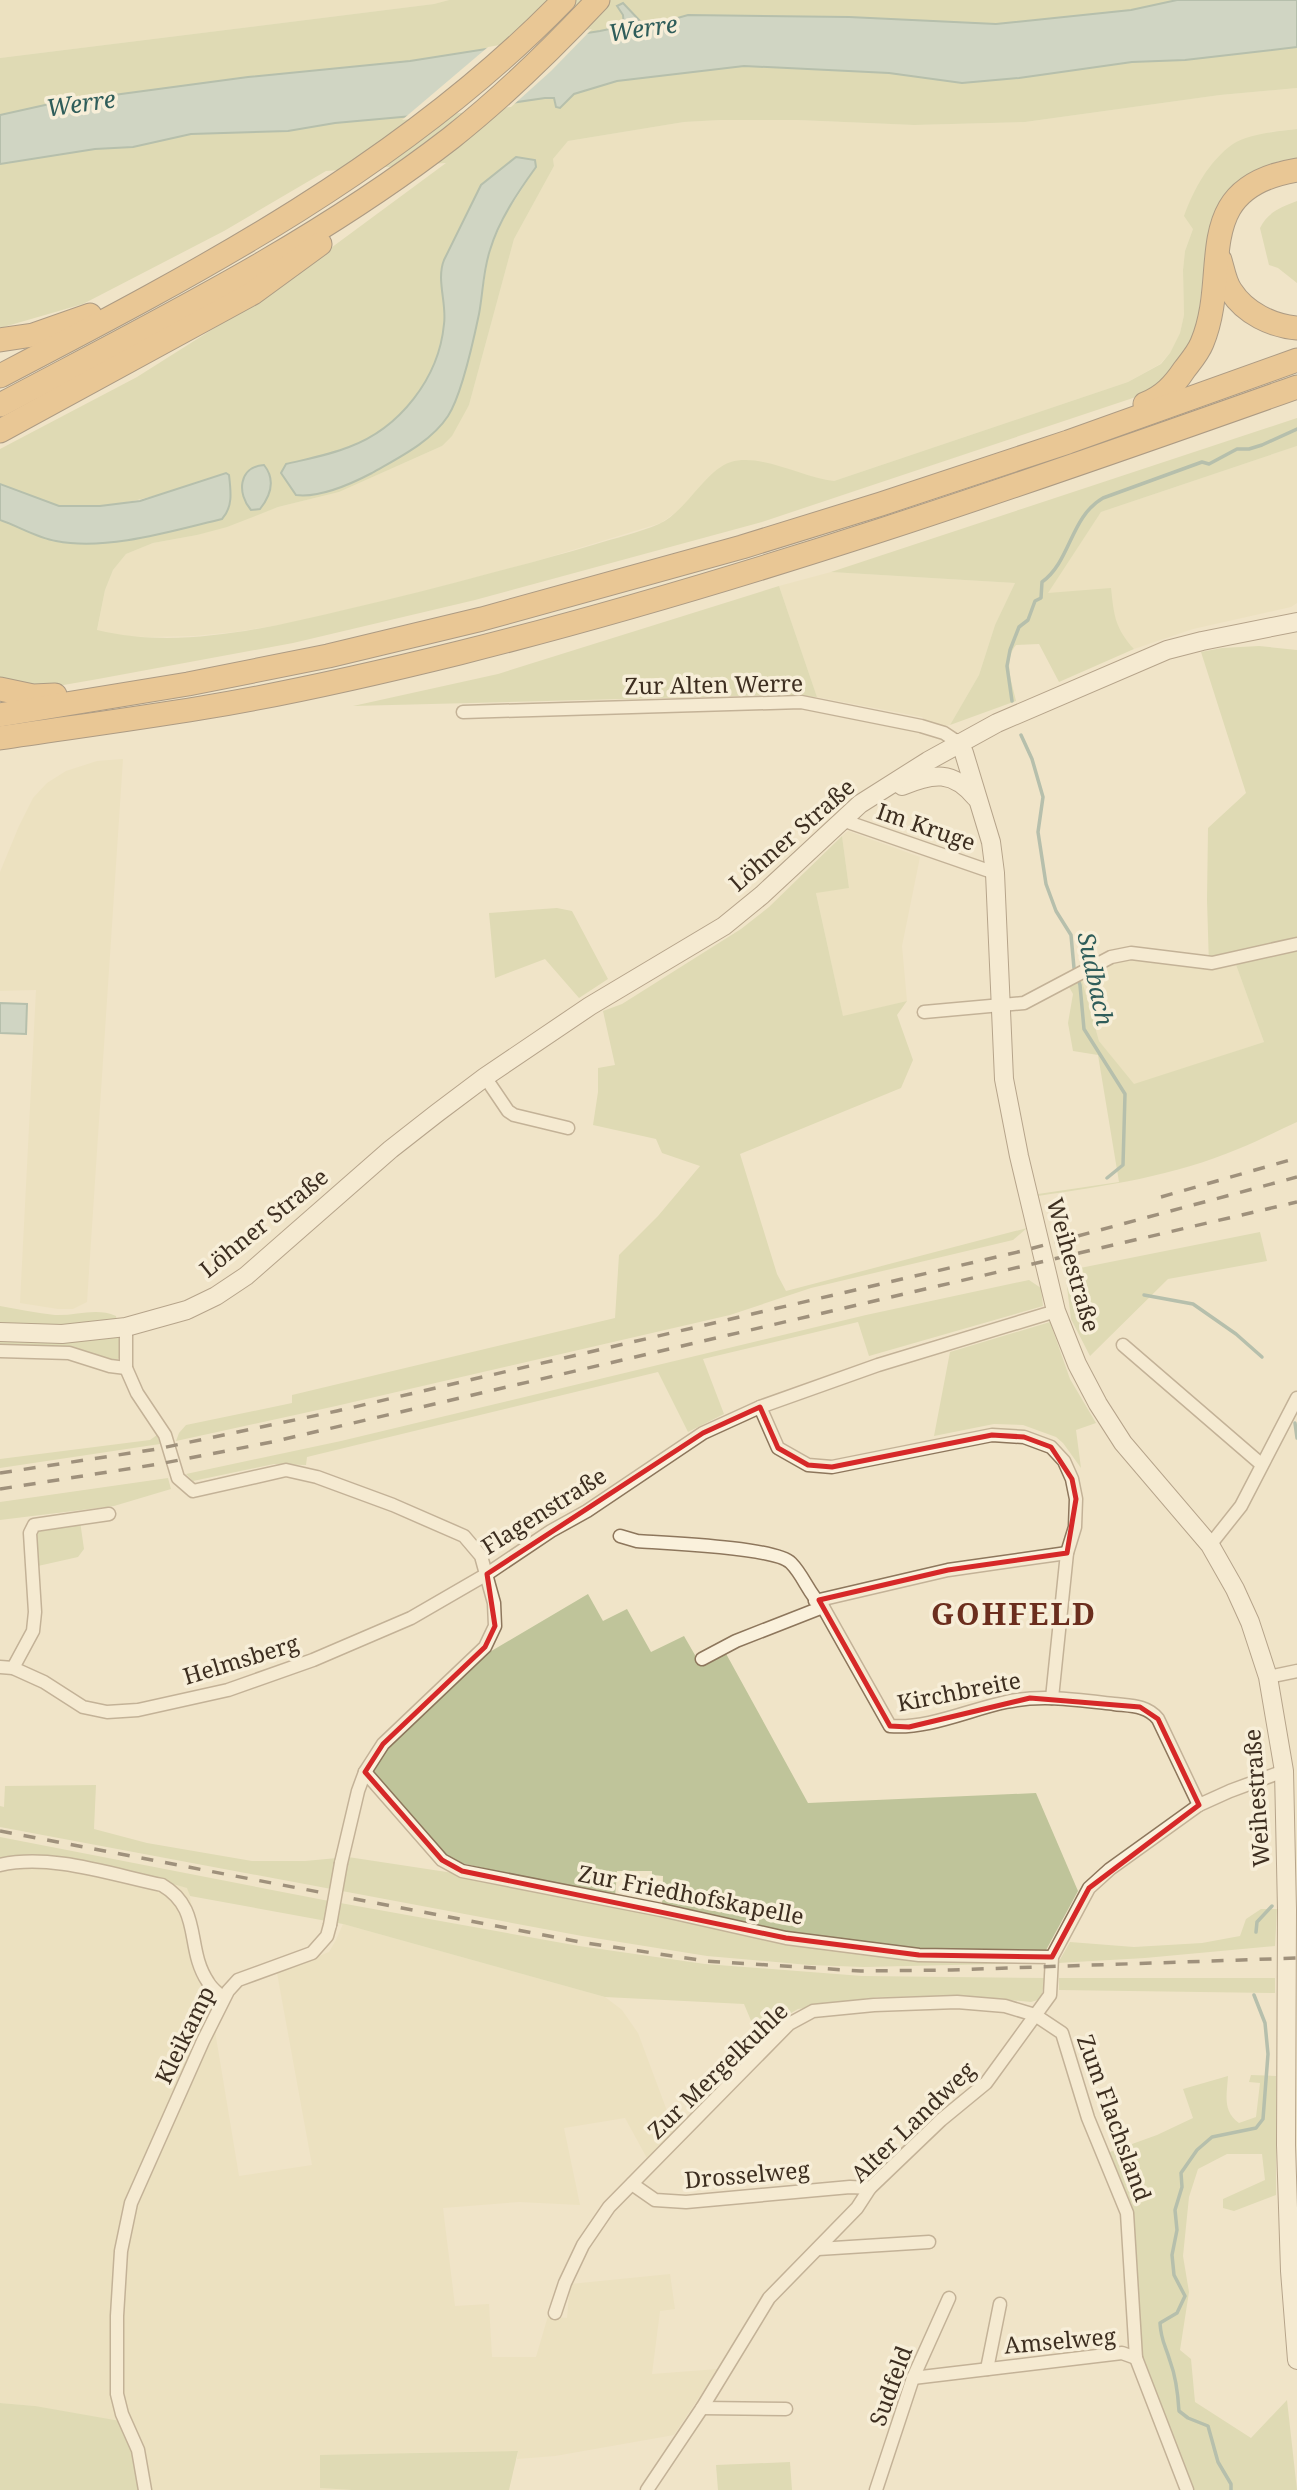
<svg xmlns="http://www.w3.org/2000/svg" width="1297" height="2490" viewBox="0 0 1297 2490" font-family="'Noto Serif',serif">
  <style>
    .farmland { fill: #e6deb5 }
    .green { fill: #c9cf9b; fill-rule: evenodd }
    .cemetery { fill: #bfc49a }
    .water { fill: #a9c4bc; stroke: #6f938a; stroke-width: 2 }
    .pier { fill: #f0e4c8 }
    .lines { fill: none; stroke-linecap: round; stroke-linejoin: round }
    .stream { stroke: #6f938a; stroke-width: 3.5 }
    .street-casing { stroke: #8d765c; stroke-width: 15 }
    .secondary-casing { stroke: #6f573f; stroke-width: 20 }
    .highway-casing { stroke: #5b4430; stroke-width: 25 }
    .street { stroke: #faf1dc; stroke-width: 12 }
    .secondary { stroke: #faf1dc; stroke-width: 18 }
    .highway { stroke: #e0a458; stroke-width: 23 }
    .rail { stroke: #3d2e20; stroke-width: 3.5; stroke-dasharray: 12 12; stroke-linecap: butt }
    .street-bridge-casing { stroke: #8d765c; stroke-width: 15; stroke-linecap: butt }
    .street-bridge { stroke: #faf1dc; stroke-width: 12 }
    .marked { fill: none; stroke: #d62828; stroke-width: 5; stroke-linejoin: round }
    .labels { text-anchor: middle; stroke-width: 7; stroke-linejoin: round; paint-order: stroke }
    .street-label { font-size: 23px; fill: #3d2e20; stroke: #f7eed8 }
    .water-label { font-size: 24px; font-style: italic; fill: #2f5d5a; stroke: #f7eed8 }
    .district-label { font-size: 30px; font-weight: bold; letter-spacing: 2px; fill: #6b2e1e; stroke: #f7eed8 }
  </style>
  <rect width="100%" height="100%" fill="#f0e4c8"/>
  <!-- farmland -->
  <g class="farmland">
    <polygon points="0,0 449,0 434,4 0,58"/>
    <polygon points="1297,88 1297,129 1269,132 1193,229 1185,251 1183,270 1184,315 1180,333 1170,353 1160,364 1128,382 834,481 820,480 770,465 707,480 682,508 661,523 530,563 421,592 291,623 235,632 194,636 147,637 119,636 97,631 105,590 113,570 126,554 153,543 197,535 278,507 339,492 442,446 469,405 514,239 554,166 553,159 568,141 684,122 720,120 798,120 914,125 1025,122 1220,95"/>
    <polygon points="1297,446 1297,603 1291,607 1193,629 1134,649 1120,633 1114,616 1047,593 1101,512"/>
    <polygon points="831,572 1015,583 995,625 979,675 950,725 933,728 922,717 817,697 779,586"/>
    <polygon points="123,759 87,1302 73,1309 58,1309 20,1303 36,990 0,991 0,872 19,826 33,798 47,783 66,771 97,761"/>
    <polygon points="848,831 920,857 902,946 907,1001 843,1017 816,892 849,888 842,836"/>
    <polygon points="1118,959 1235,962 1264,1042 1134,1085 1099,1041 1081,977"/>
    <polygon points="0,1862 162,1881 188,1888 204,1966 212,1982 232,1989 214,2025 239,2176 312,2165 277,1973 329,1952 336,1940 343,1924 605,1997 622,2010 638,2033 676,2135 648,2160 625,2118 564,2128 580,2205 519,2202 443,2208 455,2306 489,2304 492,2357 536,2357 548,2316 567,2318 570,2284 670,2274 675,2309 660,2311 652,2374 718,2369 674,2435 555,2456 517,2459 518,2452 320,2488 352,2490 143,2490 35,2406 0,2403"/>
  </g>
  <!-- green -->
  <g class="green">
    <polygon points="449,0 1177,0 1131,10 996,24 849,17 688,15 653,25 641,22 618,6 623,15 624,26 600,31 410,61 248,77 54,103 0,115 0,58 434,4"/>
    <path d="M 1297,47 L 1297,88 L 1220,95 L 1025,122 L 914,125 L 798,120 L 720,120 L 684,122 L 568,141 L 553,159 L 554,166 L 514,239 L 469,405 L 452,436 L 442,446 L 339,492 L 278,507 L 227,527 L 197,535 L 153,543 L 126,554 L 113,570 L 105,590 L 97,630 C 179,650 268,628 348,609 C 396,598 444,586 491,573 C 526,564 559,555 593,545 C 615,538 638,533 659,524 C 687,511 705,470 731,462 C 761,453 803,478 834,481 L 1128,382 L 1161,364 L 1170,353 L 1180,333 L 1184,315 L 1183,270 L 1185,251 L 1193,229 L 1184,216 C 1194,189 1209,161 1233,144 C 1249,134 1278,131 1297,129 L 1297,160 L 1279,161 L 1257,171 L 1211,230 L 1205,256 L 1195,347 L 1148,393 L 762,522 L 475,600 L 293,643 L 98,679 L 52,687 L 22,686 L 0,678 L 0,520 L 54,541 L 204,479 C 158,497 111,510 61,506 C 41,504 18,492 0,484 L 0,449 L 137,377 L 270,293 L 446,163 L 326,171 L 224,231 L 83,304 L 0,328 L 0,164 L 100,148 L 134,147 L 191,134 L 288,131 L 335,123 L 545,98 L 566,101 L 574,94 L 617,81 L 744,66 L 889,73 L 962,83 L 1019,78 L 1132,62 L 1185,60 ZM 516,157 L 536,167 L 506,214 L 489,251 L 479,315 L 470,347 L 433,433 L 399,458 L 364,477 L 325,492 L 296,495 L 281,473 C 296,467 311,459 326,454 C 334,452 343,450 351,447 C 401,425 439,378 444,324 C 446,302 437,281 444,260 L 481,185 Z"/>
    <path d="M 1297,201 L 1297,283 L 1278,268 L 1269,265 L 1260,228 C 1268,212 1281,207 1297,201 Z"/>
    <path d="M 1297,418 L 1297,446 L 1101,512 L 1048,593 L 1111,588 C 1114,616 1115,628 1134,649 L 1059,682 L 1039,644 L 1016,645 C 1003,661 1012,683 1016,701 L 950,725 L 979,675 L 995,625 L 1015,583 L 831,572 Z"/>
    <polygon points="779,586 817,697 778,695 353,706 498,674"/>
    <path d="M 1259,646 L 1297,650 L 1297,1122 C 1277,1131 1258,1141 1238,1149 C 1175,1176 1105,1186 1038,1196 L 1038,1194 L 1119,1182 L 1098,1055 L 1073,1051 L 1068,1023 L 1073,994 L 1068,985 L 1081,977 L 1099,1041 L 1134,1084 L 1264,1042 L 1235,962 L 1209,966 L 1207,900 L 1208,828 L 1246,793 L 1201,652 L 1222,648 Z"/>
    <polygon points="842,836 849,888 816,893 843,1016 907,1001 897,1015 913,1060 901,1088 740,1154 777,1274 786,1291 1027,1228 1013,1240 811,1288 730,1315 336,1406 176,1441 179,1433 186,1425 292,1403 292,1395 615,1318 619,1255 658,1216 700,1166 662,1153 656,1139 593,1125 598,1092 598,1068 615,1065 603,1011 622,1004 741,929 769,907"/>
    <polygon points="557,908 572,911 608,979 579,998 545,959 495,978 489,913"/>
    <polygon points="1260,1232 1267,1261 1168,1279 1090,1356 1071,1319 1065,1271"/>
    <polygon points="1029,1280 1041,1288 1043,1306 869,1356 858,1322 703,1359 724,1414 688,1432 658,1372 307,1457 306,1465 274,1464 193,1481 186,1474 341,1441 866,1315"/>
    <path d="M 0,1306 C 18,1309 37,1313 55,1315 C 76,1316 96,1307 116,1316 L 122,1354 L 116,1362 L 76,1348 L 0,1347 Z"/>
    <polygon points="1050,1322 1070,1379 1096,1423 1076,1430 1081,1468 1063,1443 1056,1437 1023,1425 994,1424 934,1436 950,1352"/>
    <polygon points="157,1435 160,1444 0,1468 0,1459 150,1440"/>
    <polygon points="168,1478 171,1489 114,1506 0,1520 0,1502"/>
    <polygon points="80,1521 84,1549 78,1557 38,1566 35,1534 41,1528"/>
    <polygon points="96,1785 94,1829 147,1843 252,1861 305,1861 348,1857 460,1874 921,1957 1045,1963 864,1967 809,1965 707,1956 582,1936 0,1827 0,1806 4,1807 5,1786"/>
    <polygon points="0,1837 329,1901 579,1946 705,1964 862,1976 1045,1978 1041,1999 1031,2002 966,1996 877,1997 798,2009 781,2019 760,2042 744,2004 605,1997 343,1924 190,1896 187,1888 162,1881 0,1862"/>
    <polygon points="1261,1909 1277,1909 1275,1946 1145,1958 1058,1963 1070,1942 1134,1947 1202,1943 1240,1936 1246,1919"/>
    <polygon points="1059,1978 1275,1978 1275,1993 1059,1990"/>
    <path d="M 1251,2075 L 1276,2076 L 1276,2195 L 1234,2211 L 1223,2208 L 1223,2199 L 1265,2180 L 1262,2154 L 1227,2154 L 1198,2169 L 1189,2197 L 1183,2256 L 1189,2292 L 1180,2350 L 1191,2359 L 1195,2402 L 1251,2438 L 1287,2400 L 1297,2490 L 1194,2490 L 1140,2359 L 1132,2211 L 1107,2153 L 1157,2135 L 1193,2118 L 1183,2089 L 1228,2076 C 1227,2094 1222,2111 1239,2123 L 1256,2117 L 1260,2083 L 1249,2082 Z"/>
    <polygon points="0,2403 35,2406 120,2421 136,2451 143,2490 0,2490"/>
    <polygon points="518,2451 509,2490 352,2490 320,2488 320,2455"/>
    <polygon points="790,2462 792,2490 718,2490 716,2465"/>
  </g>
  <!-- cemetery -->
  <polygon class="cemetery" points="588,1594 603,1621 627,1609 651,1652 684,1636 699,1662 724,1650 808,1803 1036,1793 1078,1891 1045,1952 920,1950 785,1935 662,1907 663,1876 652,1875 652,1871 617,1871 615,1897 447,1860 373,1772 387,1747 488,1653"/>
  <!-- water -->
  <g class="water">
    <polygon points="1177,0 1297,0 1297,47 1185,60 1132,62 1019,78 962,83 889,73 744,66 617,81 574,94 560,108 556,107 554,98 545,98 435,114 335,123 288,131 191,134 133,147 95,149 0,164 0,115 54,103 248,77 410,61 600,31 624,26 623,15 617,6 623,3 641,22 653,25 688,15 849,17 996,24 1131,10"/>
    <path d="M 516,157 L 535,160 L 536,167 C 518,192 499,220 490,250 C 483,271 483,293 479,314 C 474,338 461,396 448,416 C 431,442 398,458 372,473 C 351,484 320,498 296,495 L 281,473 L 286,464 C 307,459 329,455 349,447 C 400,428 439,378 444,324 C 447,303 436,280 444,260 L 481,185 Z"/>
    <path d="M 264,465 C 276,480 271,495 260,509 L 251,510 C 237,494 238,467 264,465 Z"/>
    <path d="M 226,473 L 229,475 C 231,492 233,507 222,519 C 172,531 107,551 56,541 C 37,538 18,526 0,520 L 0,484 L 59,506 L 100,506 L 140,501 Z"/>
    <polygon points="0,1003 27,1004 26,1034 0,1033"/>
  </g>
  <!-- pier -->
  <polygon class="pier" points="592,29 551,71 511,107 402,120 488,47"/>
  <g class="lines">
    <!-- stream -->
    <g class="stream">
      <path d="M 1012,701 L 1007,666 L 1010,650 L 1019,627 L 1028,620 L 1035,601 L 1041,598 L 1042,582 C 1071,561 1070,517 1103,498 L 1202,462 L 1209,464 L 1237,449 L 1249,449 L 1262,445 L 1297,429"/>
      <polyline points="1021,735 1032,759 1043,797 1038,832 1046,884 1056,911 1071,935 1074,968 1080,985 1084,1029 1125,1094 1123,1165 1107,1178"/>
      <polyline points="1144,1295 1193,1304 1236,1334 1262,1357"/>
      <polyline points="1295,1423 1297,1438"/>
      <polyline points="1256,1932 1257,1922 1272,1906"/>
      <path d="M 1231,2490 L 1231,2484 L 1218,2462 L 1208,2426 L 1188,2418 L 1179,2411 C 1178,2394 1176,2377 1170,2361 C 1165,2344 1161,2341 1160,2323 L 1177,2313 L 1185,2296 L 1174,2275 L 1172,2255 L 1177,2230 L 1175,2210 L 1182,2187 L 1181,2173 L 1197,2150 L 1212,2137 L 1256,2128 L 1263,2119 L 1268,2054 L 1265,2023 L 1254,1995"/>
    </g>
    <defs>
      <g id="street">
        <polyline points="463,712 801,702 921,726 944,733 959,743"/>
        <polyline points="842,820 995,873"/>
        <polyline points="924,1012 1024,1003 1111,957 1131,953 1212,963 1297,944"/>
        <polyline points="485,1077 508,1111 514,1115 568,1128"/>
        <polyline points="126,1327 126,1368 137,1393 165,1435 178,1478 193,1491 286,1470 317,1477 393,1505 464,1536 481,1556 494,1603 495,1626 485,1647 383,1744 365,1772 358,1791 341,1863"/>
        <polyline points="1123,1345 1261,1464"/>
        <polyline points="0,1351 69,1353 110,1366 126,1368"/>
        <polyline points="760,1407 778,1448 808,1465 832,1467 992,1435 1024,1437 1051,1447 1064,1461 1072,1479 1076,1499 1075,1527 1067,1553 1052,1698"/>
        <path d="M 620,1536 L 637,1541 C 665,1543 775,1547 791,1563 C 804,1576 809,1595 823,1607 L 890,1726 C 929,1729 968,1710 1006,1702 C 1041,1694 1079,1700 1114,1704 C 1130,1706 1147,1705 1158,1719 L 1199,1805"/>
        <polyline points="1210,1545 1241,1506 1297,1398"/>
        <polyline points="815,1601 948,1570 1067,1553"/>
        <polyline points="702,1659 736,1641 823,1607"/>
        <polyline points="0,1667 13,1668 44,1682 83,1707 107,1712 138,1710 228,1690 313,1660 411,1618 487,1574 551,1531 587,1511 703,1433 760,1407 878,1365 1056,1311"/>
        <polyline points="13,1668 33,1631 35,1612 30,1533 34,1525 109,1514"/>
        <polyline points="1268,1677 1297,1671"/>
        <polyline points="365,1772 442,1860 462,1871 661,1910 786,1938 919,1955 1052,1957"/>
        <path d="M 0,1865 C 50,1853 113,1875 162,1885 C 203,1909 185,1948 208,1982 C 211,1988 218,1993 223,1998"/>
        <polyline points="632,2184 655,2200 686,2202 850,2187 870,2188"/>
        <polyline points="818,2249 929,2242"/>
        <polyline points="555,2313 565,2283 583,2245 609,2207 789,2024 813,2011 874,2005 957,2002 1005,2006 1035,2015 1062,2033 1088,2118 1127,2213 1136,2358 1187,2490"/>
        <polyline points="987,2369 1000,2304"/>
        <polyline points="913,2378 1122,2353 1136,2358"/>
        <polyline points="702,2408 786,2409"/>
        <polyline points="145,2490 138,2450 122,2414 117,2394 117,2316 121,2251 131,2203 203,2041 228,1991 238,1980 312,1953 327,1936 330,1925"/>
        <polyline points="647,2490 702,2408 769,2298 857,2208 870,2188 941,2120 986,2083 1050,1995 1052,1957 1089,1888 1110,1869 1199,1805 1230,1791 1284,1771"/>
        <polyline points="876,2490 913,2378 949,2298"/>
      </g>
      <g id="secondary">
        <polyline points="959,743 964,753 991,842 995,873 1004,1079 1019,1156 1056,1311 1077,1364 1098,1404 1123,1443 1210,1545 1235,1589 1250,1622 1268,1677 1284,1771 1287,1910 1286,2145 1290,2271 1297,2360"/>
        <path d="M 902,786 C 933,773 953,770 976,798"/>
        <polyline points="0,1332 62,1334 126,1327 187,1310 216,1296 246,1276 391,1149 437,1113 485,1077 590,1006 724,926 762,895 860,804 928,761 997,723 1167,650 1202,641 1297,622"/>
      </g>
      <g id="highway">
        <path d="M 1220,260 C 1223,270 1225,283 1231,291 C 1245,313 1272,326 1297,328"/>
        <polyline points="0,340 33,335 90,315"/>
        <path d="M 0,376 C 201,271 404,165 564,0"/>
        <path d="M 1145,404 C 1163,397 1174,385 1184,370 C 1190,362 1198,353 1202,343 C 1232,272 1187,188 1297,170"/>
        <path d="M 0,405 C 154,323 313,245 451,138 C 504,96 552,49 598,0"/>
        <polyline points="0,431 253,293 320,244"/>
        <polyline points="0,689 33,696 55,695"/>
        <polyline points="0,715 188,684 328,656 482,619 742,547 881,504 1068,442 1297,360"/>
        <path d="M 0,738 C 67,728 134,719 201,708 C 287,694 374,674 459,653 C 743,582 1021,485 1297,387"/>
      </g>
    </defs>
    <!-- street casing -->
    <use href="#street" class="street-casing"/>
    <!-- secondary casing -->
    <use href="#secondary" class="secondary-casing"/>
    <!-- highway casing -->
    <use href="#highway" class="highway-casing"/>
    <!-- street -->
    <use href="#street" class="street"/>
    <!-- secondary -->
    <use href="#secondary" class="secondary"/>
    <!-- highway -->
    <use href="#highway" class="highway"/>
    <!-- rail -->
    <g class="rail">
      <polyline points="1161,1197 1297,1158"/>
      <polyline points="0,1473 157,1449 337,1411 1022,1251 1297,1177"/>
      <polyline points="0,1489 159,1464 272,1442 1297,1202"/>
      <polyline points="0,1831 580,1942 706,1961 861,1971 951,1970 1297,1958"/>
    </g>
    <defs>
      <polyline id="street-bridge" points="330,1925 341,1863"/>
    </defs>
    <!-- street-bridge casing -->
    <use href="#street-bridge" class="street-bridge-casing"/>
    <!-- street-bridge -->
    <use href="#street-bridge" class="street-bridge"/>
  </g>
  <!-- marked area -->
  <path d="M0 0H1297V2490H0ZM 760,1407 L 778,1448 L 808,1465 L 832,1467 L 992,1435 L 1024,1437 L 1051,1447 L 1072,1479 L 1076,1499 L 1067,1553 L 948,1570 L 819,1600 L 890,1726 L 909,1727 L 1030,1698 L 1140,1707 L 1158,1719 L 1199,1805 L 1089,1888 L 1052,1957 L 919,1955 L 786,1938 L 462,1871 L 442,1860 L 365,1772 L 383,1744 L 485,1647 L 495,1626 L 487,1574 L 703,1433 Z" fill="#f0e4c8" fill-opacity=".55" fill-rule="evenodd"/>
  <path class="marked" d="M 760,1407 L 778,1448 L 808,1465 L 832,1467 L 992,1435 L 1024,1437 L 1051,1447 L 1072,1479 L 1076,1499 L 1067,1553 L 948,1570 L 819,1600 L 890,1726 L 909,1727 L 1030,1698 L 1140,1707 L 1158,1719 L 1199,1805 L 1089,1888 L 1052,1957 L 919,1955 L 786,1938 L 462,1871 L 442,1860 L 365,1772 L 383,1744 L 485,1647 L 495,1626 L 487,1574 L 703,1433 Z"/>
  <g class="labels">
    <!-- street labels -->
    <g class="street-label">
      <text transform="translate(714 685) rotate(-1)" y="8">Zur Alten Werre</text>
      <text transform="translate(926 827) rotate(19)" y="8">Im Kruge</text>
      <text transform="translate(792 835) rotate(-41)" y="8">Löhner Straße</text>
      <text transform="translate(264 1223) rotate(-39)" y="8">Löhner Straße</text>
      <text transform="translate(1073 1265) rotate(74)" y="8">Weihestraße</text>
      <text transform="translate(544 1511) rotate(-32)" y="8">Flagenstraße</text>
      <text transform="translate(241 1660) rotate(-17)" y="8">Helmsberg</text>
      <text transform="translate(959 1692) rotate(-11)" y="8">Kirchbreite</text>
      <text transform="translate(1257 1798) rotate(-94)" y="8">Weihestraße</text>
      <text transform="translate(691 1895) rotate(11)" y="8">Zur Friedhofskapelle</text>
      <text transform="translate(185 2035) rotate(-64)" y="8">Kleikamp</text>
      <text transform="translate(718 2071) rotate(-44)" y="8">Zur Mergelkuhle</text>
      <text transform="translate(1114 2118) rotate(70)" y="8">Zum Flachsland</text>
      <text transform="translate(913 2122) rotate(-44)" y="8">Alter Landweg</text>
      <text transform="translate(747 2175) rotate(-5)" y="8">Drosselweg</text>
      <text transform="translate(1060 2341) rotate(-5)" y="8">Amselweg</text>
      <text transform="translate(891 2386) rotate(-70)" y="8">Sudfeld</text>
    </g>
    <!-- water labels -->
    <g class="water-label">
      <text transform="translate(643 29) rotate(-8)" y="8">Werre</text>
      <text transform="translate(81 104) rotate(-8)" y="8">Werre</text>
      <text transform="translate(1095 979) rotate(78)" y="8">Sudbach</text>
    </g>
    <!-- district labels -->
    <g class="district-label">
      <text x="1014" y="1625">GOHFELD</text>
    </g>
  </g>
</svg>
